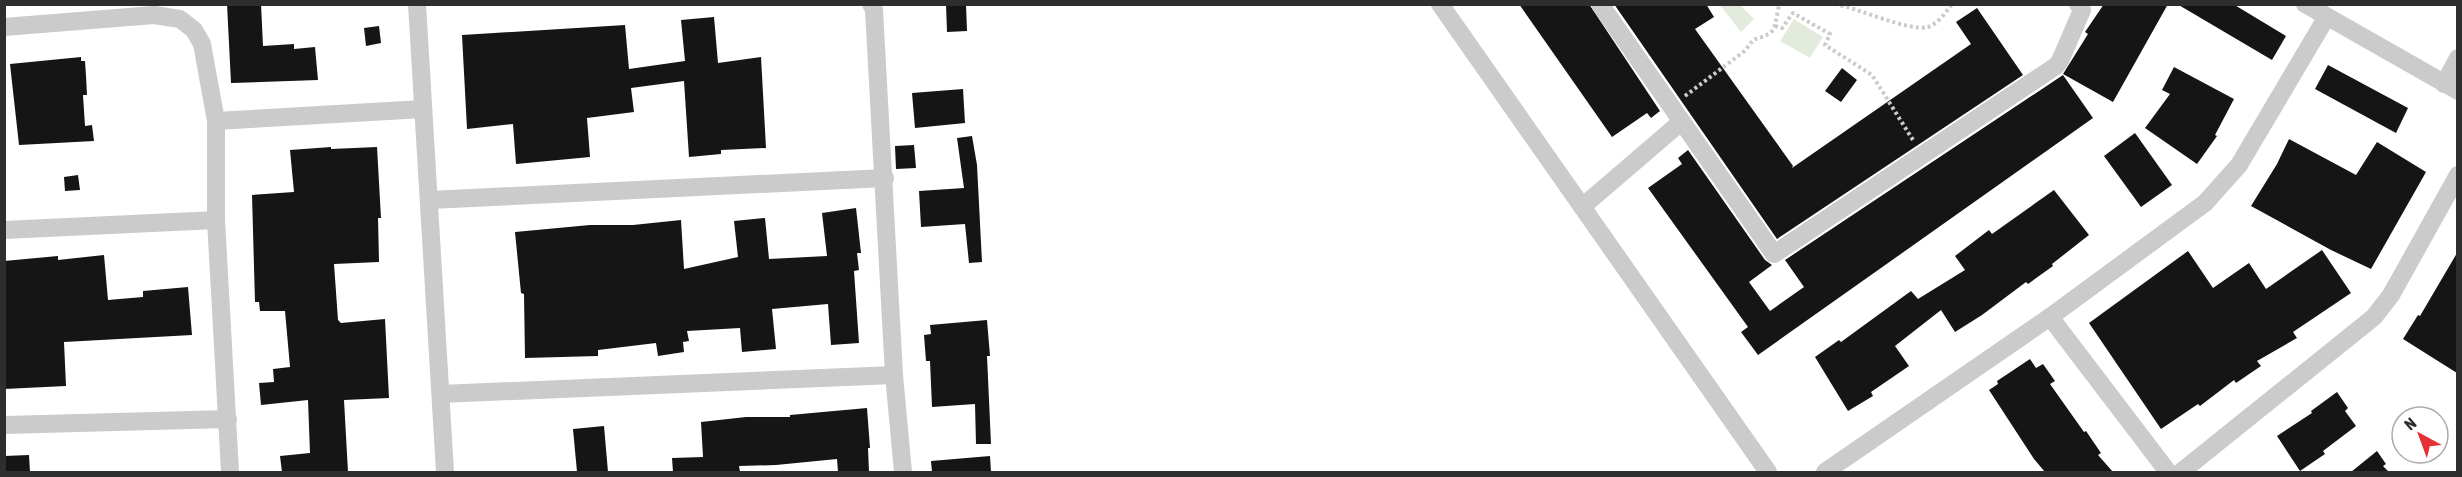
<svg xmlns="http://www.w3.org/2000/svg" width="2462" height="477" viewBox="0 0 2462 477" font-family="'Asap Condensed',sans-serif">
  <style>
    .green { fill: #e3ecdc }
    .building { fill: #151515 }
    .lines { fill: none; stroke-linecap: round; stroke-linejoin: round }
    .path { stroke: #cbcbcb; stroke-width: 4; stroke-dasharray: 3 3; stroke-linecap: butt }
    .minor { stroke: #cbcbcb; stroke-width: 18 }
  </style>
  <rect width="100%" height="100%" fill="#fff"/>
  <!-- green -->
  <g class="green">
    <polygon points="1720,5 1740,5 1754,19 1741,32"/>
    <polygon points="1794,19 1823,37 1810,58 1780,41"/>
  </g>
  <!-- building -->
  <g class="building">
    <polygon points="227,4 261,4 263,46 294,44 294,49 315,47 318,80 231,83"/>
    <polygon points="946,4 966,4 967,31 947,32"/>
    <polygon points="1519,4 1589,4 1660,111 1651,118 1647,113 1612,137"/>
    <polygon points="1614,4 1706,4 1714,17 1695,29 1793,166 1792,168 1971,44 1956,22 1977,8 2023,75 1777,239"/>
    <polygon points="2104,4 2168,4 2113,102 2063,74 2088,34 2085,32"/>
    <polygon points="2177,4 2233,4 2286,36 2272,60"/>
    <polygon points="714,17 718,63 761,57 766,148 721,150 721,154 689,157 684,81 631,88 634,112 587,118 590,157 516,164 513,124 467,129 462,35 625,25 629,69 685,61 681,20"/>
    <polygon points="379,26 381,43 366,46 364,28"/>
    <polygon points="81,57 81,61 85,61 86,76 87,95 83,95 85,126 92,125 94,141 19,145 10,64"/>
    <polygon points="2328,65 2408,108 2396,133 2315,89"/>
    <polygon points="2174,67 2234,99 2215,135 2217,136 2197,164 2145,128 2170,94 2162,90"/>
    <polygon points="1842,68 1857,80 1841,102 1825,91"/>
    <polygon points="2063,75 2093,118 1758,355 1741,332 1748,327 1648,188 1682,164 1678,158 1688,150 1765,260 1772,265 1749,282 1770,311 1804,287 1785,260"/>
    <polygon points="963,89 965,123 915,128 912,93"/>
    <polygon points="2135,133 2172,185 2141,207 2104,156"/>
    <polygon points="972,136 977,165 982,262 969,263 965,224 921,227 919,191 964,188 957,138"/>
    <polygon points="2289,139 2356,175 2377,142 2426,172 2371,269 2331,250 2251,206 2277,164"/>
    <polygon points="914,145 916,168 896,169 895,146"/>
    <polygon points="331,147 331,149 377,147 381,218 378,218 379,262 334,264 338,320 341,323 385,319 389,398 344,400 348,472 282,472 280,456 310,453 308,400 261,405 259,383 274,382 273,369 290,367 285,311 260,311 259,302 255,302 252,195 294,192 290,150"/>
    <polygon points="78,175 80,190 65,191 64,177"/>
    <polygon points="2054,190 2089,235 2052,264 2053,266 2028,284 2026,282 1982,315 1955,332 1941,310 1895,346 1909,366 1871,392 1873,396 1848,411 1815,357 1839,340 1841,342 1911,291 1918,299 1965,270 1955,256 1989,230 1992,234"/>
    <polygon points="856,208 861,253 857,253 859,270 854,271 859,343 831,345 828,304 772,309 776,349 742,352 740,328 687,331 689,341 683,342 684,352 658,356 656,343 598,350 598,356 525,358 524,294 521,293 515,232 590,225 633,225 681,220 684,269 738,257 734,221 765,218 769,259 827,256 822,213"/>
    <polygon points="2322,250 2351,293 2293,332 2297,338 2257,361 2261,366 2236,383 2234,380 2200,406 2198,404 2161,429 2089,323 2188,251 2213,288 2249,263 2266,289"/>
    <polygon points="2457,253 2457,373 2403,339 2418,315 2420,316"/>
    <polygon points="104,255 108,300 143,297 143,291 188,287 192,335 64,342 66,386 4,389 4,261 58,256 58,260"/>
    <polygon points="987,320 990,356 987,356 991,444 976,444 975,404 932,407 930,361 926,361 924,335 931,334 930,325"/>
    <polygon points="2030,359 2036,368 2043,364 2055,381 2050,384 2084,432 2086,431 2101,453 2098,455 2113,472 2045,472 2034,459 1989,390 1998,384 1997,381"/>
    <polygon points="2337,392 2348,408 2345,411 2356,426 2323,451 2325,454 2300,471 2277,436 2312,413 2311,411"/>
    <polygon points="867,408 870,448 868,448 869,472 838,472 837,459 776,465 739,466 740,472 673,472 672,458 703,457 701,422 746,417 790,417 790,415"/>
    <polygon points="604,426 608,472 577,472 573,429"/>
    <polygon points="2377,451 2386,464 2383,466 2389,472 2351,472"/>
    <polygon points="29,455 30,472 5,472 4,456"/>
    <polygon points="990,456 991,472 932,472 931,461"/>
  </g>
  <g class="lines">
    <!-- path -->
    <g class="path">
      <path d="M 1835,4 C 1858,8 1909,32 1928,27 C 1938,24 1946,12 1952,4"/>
      <polyline points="1775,26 1782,28 1793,13 1830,34 1825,45 1872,75 1913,140"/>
      <path d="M 1685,96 L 1746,50 C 1755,34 1758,41 1770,33 C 1777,28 1776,12 1780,4"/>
    </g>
    <!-- minor -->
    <g class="minor">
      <polyline points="417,4 445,472"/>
      <polyline points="871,4 874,10 894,375 903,472"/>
      <polyline points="1440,4 1768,472"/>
      <polyline points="1600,4 1774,254 2056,66 2060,61 2082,10 2078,4"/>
      <polyline points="2305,4 2458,91"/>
      <polyline points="4,27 154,15 180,19 194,30 202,44 216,121 216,220 230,472"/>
      <polyline points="2444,84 2458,58"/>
      <polyline points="216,121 423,109"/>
      <polyline points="430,200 885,178"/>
      <polyline points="1582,207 1681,122"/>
      <polyline points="4,230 216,220"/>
      <polyline points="2050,317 2168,472"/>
      <polyline points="441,394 894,375"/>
      <polyline points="4,425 228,419"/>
      <polyline points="1825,472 2050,317 2205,203 2239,165 2326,18"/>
      <polyline points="2181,472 2374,317 2391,295 2458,175"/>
    </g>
  </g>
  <!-- border -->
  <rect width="2462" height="477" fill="none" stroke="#2e2e2e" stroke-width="12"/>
  <!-- north arrow -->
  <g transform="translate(2420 435) rotate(319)"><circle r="28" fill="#ffffff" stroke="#ababab" stroke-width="1.5"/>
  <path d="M0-4.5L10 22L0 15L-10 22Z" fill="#e53034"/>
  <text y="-9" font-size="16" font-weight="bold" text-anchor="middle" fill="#2e2e2e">N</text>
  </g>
</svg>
